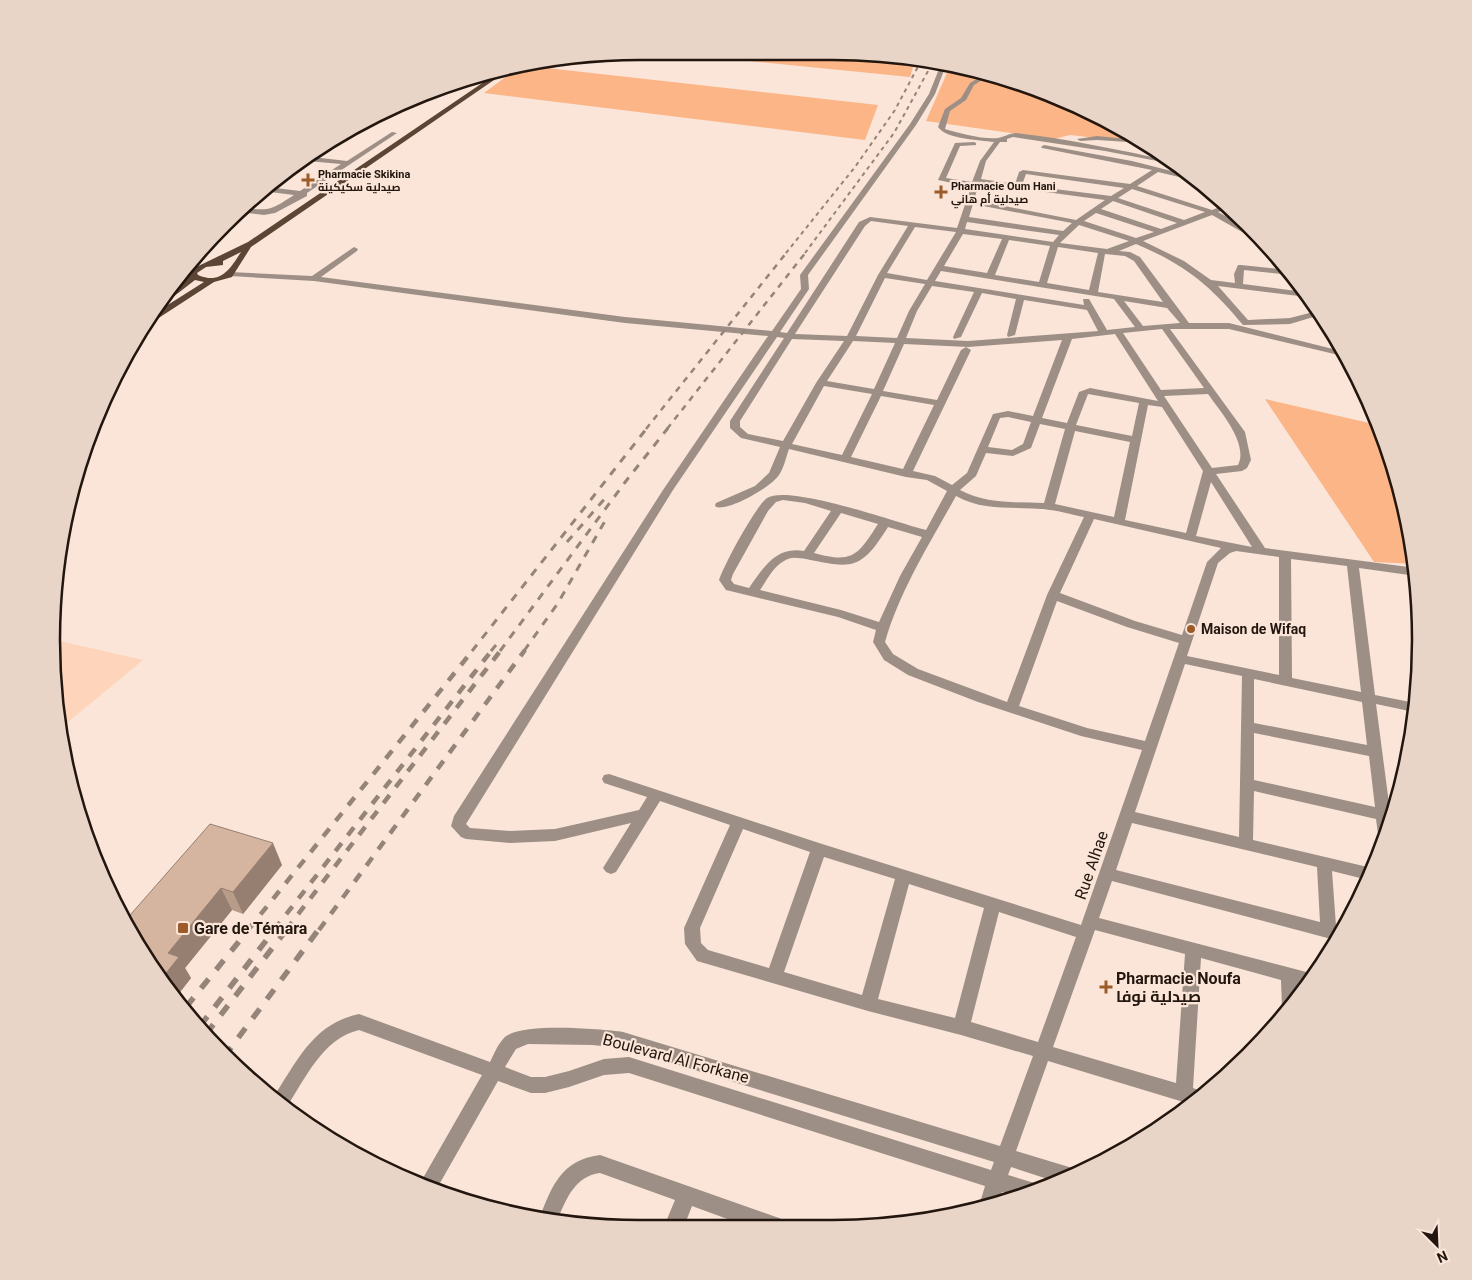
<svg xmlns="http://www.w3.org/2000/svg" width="1472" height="1280" viewBox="0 0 1472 1280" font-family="Roboto,Cairo,sans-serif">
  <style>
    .built { fill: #fed5bb }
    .green { fill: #fcb586 }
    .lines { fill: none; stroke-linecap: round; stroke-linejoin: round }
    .minor { fill: #9d8f86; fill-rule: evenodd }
    .primary { fill: #5d4536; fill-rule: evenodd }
    .rail-far4 { stroke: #958479; stroke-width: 2; stroke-dasharray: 4 4; stroke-linecap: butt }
    .rail-far3 { stroke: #958479; stroke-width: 2.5; stroke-dasharray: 6 6; stroke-linecap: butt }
    .rail-far2 { stroke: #958479; stroke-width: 3; stroke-dasharray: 8 8; stroke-linecap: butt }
    .rail-far1 { stroke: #958479; stroke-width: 4.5; stroke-dasharray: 10 10; stroke-linecap: butt }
    .rail { stroke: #958479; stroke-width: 5.5; stroke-dasharray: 12 12; stroke-linecap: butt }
    .wall { fill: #b89c8a }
    .shaded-wall { fill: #967f70 }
    .building { fill: #d6b5a0; stroke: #967f70 }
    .poi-dot { fill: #9d5b2a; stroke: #fae5d8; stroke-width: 2 }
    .labels { text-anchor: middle; stroke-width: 4.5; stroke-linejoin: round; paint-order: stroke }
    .far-poi-label { font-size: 11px; font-weight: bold; fill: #22160e; stroke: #fae5d8; text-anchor: start }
    .poi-label { font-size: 14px; font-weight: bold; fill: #22160e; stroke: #fae5d8; text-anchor: start }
    .near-street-label { font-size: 16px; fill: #22160e; stroke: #fae5d8 }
    .near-poi-label { font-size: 16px; font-weight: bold; fill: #22160e; stroke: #fae5d8; text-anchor: start }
    .rim { fill: none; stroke: #22160e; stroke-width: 2.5 }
  </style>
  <rect width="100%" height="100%" fill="#fae5d8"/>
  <!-- built -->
  <polygon class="built" points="55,640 143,660 62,727 52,678"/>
  <!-- green -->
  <g class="green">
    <polygon points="710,53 909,56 916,58 910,77 708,57"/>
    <polygon points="529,66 878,105 865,140 484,93 519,67"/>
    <polygon points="950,66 1021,82 1093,112 1142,143 1070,135 1054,139 926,121"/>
    <polygon points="1265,399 1378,425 1390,451 1416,564 1374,562"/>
  </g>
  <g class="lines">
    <!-- minor -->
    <g class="minor">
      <path d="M 941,64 L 946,65 L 935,94 L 916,125 L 808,275 L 809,289 L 780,332 L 787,333 L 859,222 L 870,217 L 957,228 L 971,187 L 938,180 L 955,143 L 974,142 L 976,143 L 976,145 L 960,146 L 946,178 L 972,182 L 980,161 L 994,142 C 979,140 946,139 938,127 L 945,109 L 961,98 L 970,83 L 985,74 L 990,75 L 974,85 L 966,100 L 950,111 L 945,129 C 959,133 984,140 998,138 C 1004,137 1010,133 1016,133 C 1068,139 1120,150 1171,161 L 1178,165 L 1105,151 L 1013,137 L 1007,139 L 1007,142 L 1000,142 L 986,161 L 981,179 L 1015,184 L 1019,172 L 1023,170 L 1130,184 L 1152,170 L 1042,148 L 1041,147 L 1044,145 L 1132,161 L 1195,177 L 1200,182 L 1158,172 L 1137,186 L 1212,210 L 1225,205 L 1229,209 L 1218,212 L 1253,231 L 1263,241 L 1258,241 L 1212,215 L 1143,241 L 1184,261 L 1211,280 L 1235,283 L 1234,274 L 1238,265 L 1241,265 L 1288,270 L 1291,275 L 1244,270 L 1243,284 L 1304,292 L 1307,297 L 1218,286 L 1248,320 L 1290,318 L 1317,311 L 1320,315 L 1290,324 L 1243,325 C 1210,285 1184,264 1136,244 L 1119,251 L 1130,252 L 1140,257 L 1189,323 L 1229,323 L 1345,352 L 1347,357 L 1229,329 L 1170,329 L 1245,432 L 1251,460 L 1247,468 L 1242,471 L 1216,474 L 1265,548 L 1416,568 L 1416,576 L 1359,568 L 1375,695 L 1415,703 L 1414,712 L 1376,704 L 1391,819 L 1383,839 L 1378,834 L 1376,819 L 1254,791 L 1253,840 L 1372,868 L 1368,880 L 1332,871 L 1336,926 L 1343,928 L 1335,940 L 1112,881 L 1099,918 L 1314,974 L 1307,986 L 1298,984 L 1298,1000 L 1285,1014 L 1282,1008 L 1281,980 L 1201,958 L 1193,1088 L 1206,1093 L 1190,1104 L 1048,1061 L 1016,1151 L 1069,1167 L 1076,1169 L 1077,1172 L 1057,1182 L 1011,1167 L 1008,1175 L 1041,1185 L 1042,1188 L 1021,1197 L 1002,1192 L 998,1202 L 979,1206 L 985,1186 L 629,1073 L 604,1075 L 569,1087 L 545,1093 L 531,1093 L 498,1081 L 436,1190 L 419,1185 L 482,1075 L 359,1030 C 323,1038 305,1079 286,1108 L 274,1096 C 298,1060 313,1024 359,1014 L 490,1062 C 494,1054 498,1044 504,1038 C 519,1022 600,1029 623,1032 L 1000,1146 L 1033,1056 L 961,1035 L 868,1011 L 697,961 L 685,944 L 684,928 L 730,825 L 660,801 L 616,872 L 611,874 L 606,872 L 603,868 L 631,823 L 555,841 L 510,843 L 466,839 L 461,837 L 451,826 L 454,816 L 663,490 L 768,336 L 625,323 L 314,281 L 230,276 L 226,274 L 230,272 L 312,276 L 354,247 L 358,249 L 357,251 L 321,277 L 625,317 L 772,331 L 801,289 L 800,275 L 910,124 L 929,94 ZM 1026,174 L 1124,188 L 1111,196 L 1022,185 ZM 979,183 L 1105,200 L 1076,220 L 974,200 ZM 1132,189 L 1205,212 L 1184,220 L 1118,198 ZM 1113,201 L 1177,223 L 1161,229 L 1101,209 ZM 973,204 L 1072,223 L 1063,231 L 969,217 ZM 1096,213 L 1154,232 L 1136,238 L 1084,221 ZM 871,221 L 908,226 L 878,275 L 847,336 L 795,334 L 865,226 ZM 967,222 L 1059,235 L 1053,242 L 965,229 ZM 1079,225 L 1129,241 L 1107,249 L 1060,243 ZM 915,227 L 956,232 L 927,280 L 887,273 ZM 963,234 L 1002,239 L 987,273 L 944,266 ZM 1009,240 L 1050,246 L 1039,282 L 995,275 ZM 1058,247 L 1098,253 L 1089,290 L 1047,283 ZM 1105,254 L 1125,256 L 1134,261 L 1163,302 L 1098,292 ZM 941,271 L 1114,299 L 1135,327 L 1107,330 L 1089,299 L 1083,299 L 1084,305 L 935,281 ZM 885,278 L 925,284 L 909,311 L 897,338 L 856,336 ZM 932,286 L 974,292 L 953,337 L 954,339 L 961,337 L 982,293 L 1016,299 L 1007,335 L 1008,337 L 1015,335 L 1024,300 L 1087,310 L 1098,331 L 968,341 L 906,338 L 917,311 ZM 1124,301 L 1167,308 L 1180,323 L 1143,326 ZM 1162,329 L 1204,388 L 1161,390 L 1123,333 ZM 1115,334 L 1158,401 L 1090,388 L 1079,392 L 1067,423 L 1042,418 L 1072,339 ZM 777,337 L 784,338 L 730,421 L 730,428 L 741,438 L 780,447 L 769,473 L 755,486 L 716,503 L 715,505 L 716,507 C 730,511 771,487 779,475 C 784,468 786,457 789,449 L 906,477 L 927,480 L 947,491 L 926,530 C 898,523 789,484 767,498 C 755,507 724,565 719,580 L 726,590 L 838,617 L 876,630 L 873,642 L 884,660 L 908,675 L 978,702 L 1081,736 L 1142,750 L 1081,925 L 819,843 L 609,774 L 604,775 L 602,779 L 604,783 L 647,797 L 639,810 L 555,829 L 510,831 L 470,828 L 466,824 L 673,490 ZM 792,339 L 844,341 L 816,383 L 783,441 L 748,434 L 740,427 L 740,421 ZM 1062,340 L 1033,416 L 1008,411 L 993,414 L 967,473 L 952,485 L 935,476 L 913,471 L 971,350 L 966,347 L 961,350 L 937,400 L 883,391 L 904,344 L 968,347 ZM 853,341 L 895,343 L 874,389 L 827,381 ZM 824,386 L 872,394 L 842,455 L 792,444 ZM 1088,394 L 1139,403 L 1132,436 L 1076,425 ZM 1208,394 C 1220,411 1249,444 1238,465 L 1212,468 L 1164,396 ZM 881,396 L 934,405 L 903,469 L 851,457 ZM 1148,405 L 1162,407 L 1203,471 L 1186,533 L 1125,520 ZM 1008,417 L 1031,422 L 1023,444 L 1012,450 L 988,447 L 1000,418 ZM 1040,424 L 1065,429 L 1044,503 C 1015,502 986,504 960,490 L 976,476 L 986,453 L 1013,456 L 1031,448 ZM 1075,431 L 1130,442 L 1114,517 L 1055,504 ZM 1211,482 L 1252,547 L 1196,536 ZM 956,496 C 986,513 1018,505 1050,510 C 1061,511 1073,515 1084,517 L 1047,595 L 1007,702 L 918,669 L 893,654 L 885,642 C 900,590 930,543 956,496 ZM 783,500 L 805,503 L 831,511 L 804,551 C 776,546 764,567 749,588 L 734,584 L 731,580 L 733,574 L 768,511 L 776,502 ZM 841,513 L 878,524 C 858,555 853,564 814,553 ZM 1094,519 L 1221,548 L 1207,562 L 1182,635 L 1135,621 L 1060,593 ZM 888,527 L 922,537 L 900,576 L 879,622 L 841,610 L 760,590 C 767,580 773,567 784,561 C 791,556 798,558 806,559 C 853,569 861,570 888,527 ZM 1236,551 L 1279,557 L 1279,675 L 1187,656 L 1218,563 L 1230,553 ZM 1291,559 L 1347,566 L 1361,692 L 1292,678 ZM 1057,601 L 1127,627 L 1179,643 L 1145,741 L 1087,728 L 1019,706 ZM 1185,664 L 1242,676 L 1239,837 L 1135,812 ZM 1254,679 L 1362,702 L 1367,745 L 1254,723 ZM 1254,733 L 1369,756 L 1375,807 L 1254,780 ZM 1132,823 L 1317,867 L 1320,922 L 1116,870 ZM 743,829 L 810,852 L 769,968 L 708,950 L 701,943 L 700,928 ZM 824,857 L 895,879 L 862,995 L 784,972 ZM 909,884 L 984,908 L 955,1018 L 878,999 ZM 999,912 L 1076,937 L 1038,1042 L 971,1022 ZM 1095,930 L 1185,954 L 1176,1083 L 1053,1047 ZM 528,1044 L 592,1045 L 623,1048 L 994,1162 L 991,1170 L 629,1057 L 604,1059 L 569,1071 L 545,1077 L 531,1077 L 505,1067 L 516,1049 Z"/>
      <path d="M 392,132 L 397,133 L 307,193 L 307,196 L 275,213 L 264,215 L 238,212 L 242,208 C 270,211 271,210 294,195 L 262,191 L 267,187 L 300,191 L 341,164 L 307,161 L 312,157 L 347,161 Z"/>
      <polygon points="1097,136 1137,140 1143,143 1097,140 1080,141 1077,139"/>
      <path d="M 600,1155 L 779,1218 L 786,1221 L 789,1228 L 752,1228 L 692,1206 L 683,1229 L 663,1229 L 675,1200 L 600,1173 C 575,1176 566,1199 557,1221 L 539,1219 C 552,1186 561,1160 600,1155 Z"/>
    </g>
    <!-- primary -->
    <path class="primary" d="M 503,69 L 510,69 L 251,247 L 232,277 L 214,282 L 154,321 L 150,321 L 155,313 L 204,282 L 195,280 L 164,304 L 160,304 L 166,294 L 190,275 L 190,270 L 248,242 ZM 241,252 C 230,269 221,285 198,275 L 197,273 L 206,267 L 223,265 L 223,261 Z"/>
    <!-- rail-far4 -->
    <g class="rail-far4">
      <polyline points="786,253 855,167 895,110 922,59"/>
      <polyline points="805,253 894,133 933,62"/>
    </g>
    <!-- rail-far3 -->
    <g class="rail-far3">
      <polyline points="646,429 787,252"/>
      <polyline points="667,429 806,252"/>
    </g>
    <!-- rail-far2 -->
    <g class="rail-far2">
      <polyline points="567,542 608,495"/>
      <polyline points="472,651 647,428"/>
      <polyline points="491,651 496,645"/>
      <polyline points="500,651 626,481 668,428"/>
      <polyline points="524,651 558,603 605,521"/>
    </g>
    <!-- rail-far1 -->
    <g class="rail-far1">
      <polyline points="248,930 473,650"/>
      <polyline points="274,930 492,650"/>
      <polyline points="286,930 501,650"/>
      <polyline points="319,930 525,650"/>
    </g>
    <!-- rail -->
    <g class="rail">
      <polyline points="186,1007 249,929"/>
      <polyline points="200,1026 275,929"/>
      <polyline points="206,1034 287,929"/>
      <polyline points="224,1057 319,929"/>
    </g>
  </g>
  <!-- wall -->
  <polygon class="wall" points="210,824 282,865 243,914 232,910 185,968 191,978 177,996"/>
  <!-- shaded-wall -->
  <g class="shaded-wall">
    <polygon points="273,843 282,865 243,914 233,892"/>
    <polygon points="221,888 232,910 185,968 191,978 177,996 163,977 168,953"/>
  </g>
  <!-- building -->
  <polygon class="building" points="210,824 273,843 233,892 221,888 168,953 179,957 163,977 130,935 124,922"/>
  <!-- markers -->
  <g class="poi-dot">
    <path d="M305.5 172.5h5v5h5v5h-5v5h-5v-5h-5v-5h5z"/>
    <path d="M938.5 184.5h5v5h5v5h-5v5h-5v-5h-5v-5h5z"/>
    <circle cx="1191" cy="629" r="5"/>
    <rect x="177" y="922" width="12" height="12" rx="2.5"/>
    <path d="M1103.5 979.5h5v5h5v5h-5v5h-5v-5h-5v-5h5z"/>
  </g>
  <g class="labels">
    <!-- far-poi labels -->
    <g class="far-poi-label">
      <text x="318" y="178">Pharmacie Skikina<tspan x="318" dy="13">صيدلية سكيكينة</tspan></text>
      <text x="951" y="190">Pharmacie Oum Hani<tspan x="951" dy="13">صيدلية أم هاني</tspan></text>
    </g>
    <!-- poi labels -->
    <g class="poi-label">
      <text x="1201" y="634">Maison de Wifaq</text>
    </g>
    <!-- near-street labels -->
    <g class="near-street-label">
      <text transform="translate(1091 865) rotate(-71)" y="6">Rue Alhae</text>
      <text transform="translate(676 1058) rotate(15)" y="6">Boulevard Al Forkane</text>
    </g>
    <!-- near-poi labels -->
    <g class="near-poi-label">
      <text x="194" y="934">Gare de Témara</text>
      <text x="1116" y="984">Pharmacie Noufa<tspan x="1116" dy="18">صيدلية نوفا</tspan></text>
    </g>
  </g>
  <!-- crop -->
  <path d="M0 0H1472V1280H0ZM640 60H832A580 580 0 0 1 1412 640V640A580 580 0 0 1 832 1220H640A580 580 0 0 1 60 640V640A580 580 0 0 1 640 60Z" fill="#e9d4c8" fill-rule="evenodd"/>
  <path class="rim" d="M640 60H832A580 580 0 0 1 1412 640V640A580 580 0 0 1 832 1220H640A580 580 0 0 1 60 640V640A580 580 0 0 1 640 60Z"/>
  <!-- north arrow -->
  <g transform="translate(1437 1245) rotate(156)" stroke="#fae5d8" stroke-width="4" paint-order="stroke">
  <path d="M0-4L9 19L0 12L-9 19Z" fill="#22160e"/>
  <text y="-8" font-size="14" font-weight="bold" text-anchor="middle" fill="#22160e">N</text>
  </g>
</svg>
